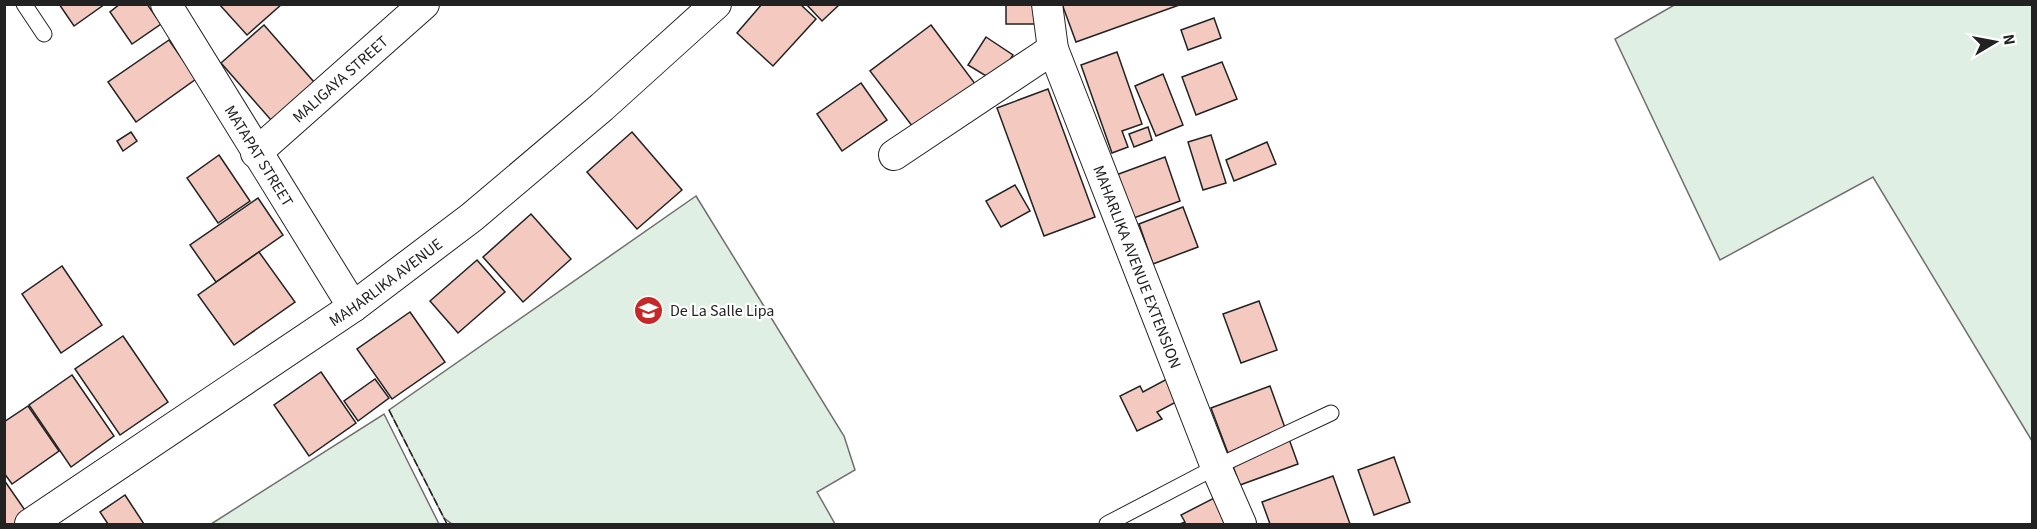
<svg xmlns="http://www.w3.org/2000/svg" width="2037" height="529" viewBox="0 0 2037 529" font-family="'Source Sans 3',sans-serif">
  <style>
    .green { fill: #e0efe3; stroke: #6f6f6f; stroke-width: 1.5 }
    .building { fill: #f3c9c0; stroke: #222; stroke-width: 1.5 }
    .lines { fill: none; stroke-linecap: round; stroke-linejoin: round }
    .service-casing { stroke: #222; stroke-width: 17 }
    .minor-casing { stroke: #222; stroke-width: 32 }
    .service { stroke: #fff; stroke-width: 15 }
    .minor { stroke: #fff; stroke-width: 30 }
    .fence { stroke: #222; stroke-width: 1.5; stroke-dasharray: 8 3; stroke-linecap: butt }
    .labels { text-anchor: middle; stroke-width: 4.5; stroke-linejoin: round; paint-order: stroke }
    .street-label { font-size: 16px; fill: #222; stroke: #fff }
    .poi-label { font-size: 16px; fill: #222; stroke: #fff; text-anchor: start }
  </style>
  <rect width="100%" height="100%" fill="#fff"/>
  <!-- green -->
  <g class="green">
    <polygon points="1676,4 2032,5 2032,441 1873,177 1720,260 1615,39"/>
    <polygon points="696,196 844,436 855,470 817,492 835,524 452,524 444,518 389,410"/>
    <polygon points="384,414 439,524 211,524"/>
  </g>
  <!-- building -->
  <g class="building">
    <polygon points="59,4 105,4 74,26"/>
    <polygon points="120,4 147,4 161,24 132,44 110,12"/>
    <polygon points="219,4 282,4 247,35"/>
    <polygon points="762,4 800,4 816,19 773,66 737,33"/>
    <polygon points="806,4 840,4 822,21"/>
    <rect x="1006" y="4" width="29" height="20"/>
    <polygon points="1062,4 1182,4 1076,42"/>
    <polygon points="1214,18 1221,38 1188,50 1181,30"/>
    <polygon points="264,25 314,82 271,120 221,63"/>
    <polygon points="931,25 976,85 916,131 870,71"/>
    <polygon points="986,37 1013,55 996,82 968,65"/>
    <polygon points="169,40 196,79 136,122 108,82"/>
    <polygon points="1117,52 1142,124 1122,131 1128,147 1112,153 1081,65"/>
    <polygon points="1222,62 1237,99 1196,115 1182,77"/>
    <polygon points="1163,74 1183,125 1156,136 1135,86"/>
    <polygon points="861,83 887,120 842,151 817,114"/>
    <polygon points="1048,89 1095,217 1044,236 997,108"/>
    <polygon points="1148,127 1152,140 1134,147 1129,134"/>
    <polygon points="131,132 137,141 123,151 117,141"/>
    <polygon points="632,132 682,190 637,229 587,172"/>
    <polygon points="1211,135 1226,183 1203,190 1188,142"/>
    <polygon points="1267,142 1276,164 1234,181 1226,160"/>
    <polygon points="219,155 250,201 218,223 187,178"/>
    <polygon points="1165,157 1180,201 1131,219 1116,175"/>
    <polygon points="1015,185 1030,211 1001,227 986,201"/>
    <polygon points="258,198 283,235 216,282 190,245"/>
    <polygon points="1183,207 1198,247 1153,264 1139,224"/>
    <polygon points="531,214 571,259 523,302 483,257"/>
    <polygon points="259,252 295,302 234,345 198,295"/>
    <polygon points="477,260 505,292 458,333 430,301"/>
    <polygon points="62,266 102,325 61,353 22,294"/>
    <polygon points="1259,301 1277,350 1241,363 1223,314"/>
    <polygon points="410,312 445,362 392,399 357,349"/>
    <polygon points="123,336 168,402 120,435 75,369"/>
    <polygon points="321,372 356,423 309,456 274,405"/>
    <polygon points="72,375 114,436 71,467 29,405"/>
    <polygon points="375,379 389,398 358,421 344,401"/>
    <polygon points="1167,379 1178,401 1157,412 1162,419 1137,431 1120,396 1140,386 1143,392"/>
    <polygon points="1270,386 1298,464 1240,485 1211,408"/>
    <polygon points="28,406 59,451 12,484 4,473 4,422"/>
    <polygon points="1394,457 1410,502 1374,515 1358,470"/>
    <polygon points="1333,476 1350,524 1270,524 1262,502"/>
    <polygon points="4,480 29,516 17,524 4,524"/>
    <polygon points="125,495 144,524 108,524 100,512"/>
    <polygon points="1218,496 1227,524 1180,524 1185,522 1181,515"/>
  </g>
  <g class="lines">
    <defs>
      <g id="service">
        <polyline points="24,4 44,34"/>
        <polyline points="1107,524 1216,467 1331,413"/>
      </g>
      <g id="minor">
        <path id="s1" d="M 166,4 L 353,307"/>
        <path id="s2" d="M 1047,4 L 1053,49 L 1216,467 L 1241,524"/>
        <path id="s3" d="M 256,153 L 424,4"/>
        <polyline points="894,155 1053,49"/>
        <path id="s4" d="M 30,524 L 353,307 L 472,217 L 602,107 L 716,4"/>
      </g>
    </defs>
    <!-- service casing -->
    <use href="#service" class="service-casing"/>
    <!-- minor casing -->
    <use href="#minor" class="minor-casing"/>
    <!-- service -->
    <use href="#service" class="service"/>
    <!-- minor -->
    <use href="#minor" class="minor"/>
    <!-- fence -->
    <polyline class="fence" points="389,410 447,524"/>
  </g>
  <!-- icons -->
  <defs>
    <symbol id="university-disc" viewBox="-11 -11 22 22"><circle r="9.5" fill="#c62828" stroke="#fff"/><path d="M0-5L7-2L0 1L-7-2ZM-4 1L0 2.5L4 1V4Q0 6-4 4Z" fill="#fff"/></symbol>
  </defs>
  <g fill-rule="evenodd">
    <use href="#university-disc" x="632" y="294" width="33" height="33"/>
  </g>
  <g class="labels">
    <!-- street labels -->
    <g class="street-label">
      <text dy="6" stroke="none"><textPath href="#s3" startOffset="112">MALIGAYA STREET</textPath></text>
      <text dy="6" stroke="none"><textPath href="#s1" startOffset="178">MATAPAT STREET</textPath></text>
      <text dy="6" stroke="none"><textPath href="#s2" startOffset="279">MAHARLIKA AVENUE EXTENSION</textPath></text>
      <text dy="6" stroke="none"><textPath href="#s4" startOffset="430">MAHARLIKA AVENUE</textPath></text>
    </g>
    <!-- poi labels -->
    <g class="poi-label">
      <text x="670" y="316">De La Salle Lipa</text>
    </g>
  </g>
  <!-- border -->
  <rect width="2037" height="529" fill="none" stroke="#222222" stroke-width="12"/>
  <!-- north arrow -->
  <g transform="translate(1995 42) rotate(80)" stroke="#ffffff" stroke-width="4.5" paint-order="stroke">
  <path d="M0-4.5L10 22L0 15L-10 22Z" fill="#222222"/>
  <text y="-9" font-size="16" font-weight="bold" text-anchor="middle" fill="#222222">N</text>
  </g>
</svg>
